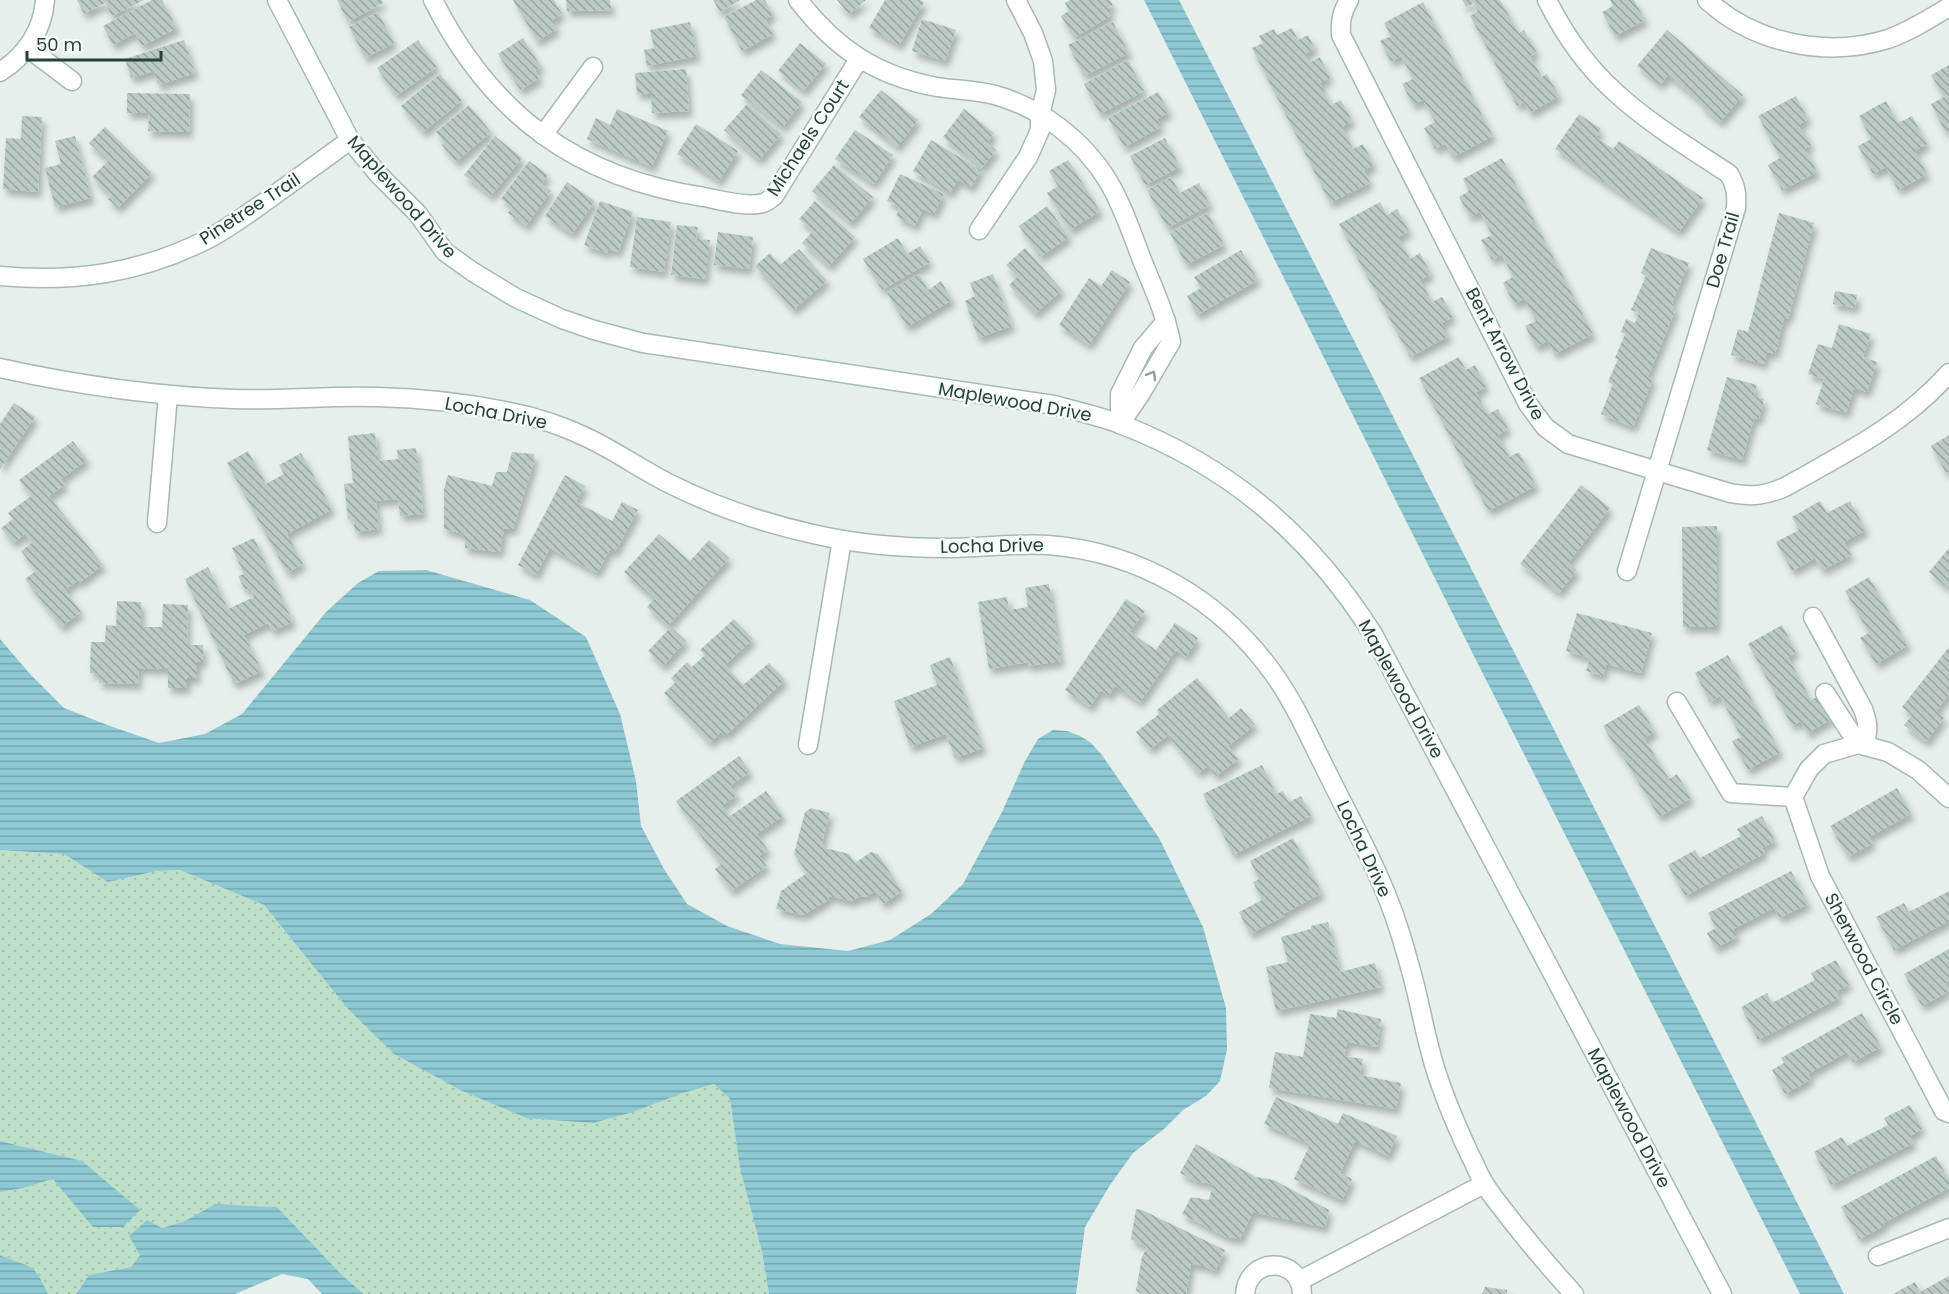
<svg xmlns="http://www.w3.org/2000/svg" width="1949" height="1294" viewBox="0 0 1949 1294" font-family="Poppins,sans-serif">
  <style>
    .grass { fill: url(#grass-dots) }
    .water { fill: url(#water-rules) }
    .building { fill: url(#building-back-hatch); filter: url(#shadow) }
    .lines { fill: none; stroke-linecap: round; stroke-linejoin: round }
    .street-casing { stroke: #a8b8b2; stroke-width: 21 }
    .secondary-casing { stroke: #a4bbb3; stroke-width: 21 }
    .street { stroke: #fff; stroke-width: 18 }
    .secondary { stroke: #fff; stroke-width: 18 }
    .oneway { stroke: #92a09c }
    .labels { text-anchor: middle; stroke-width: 5; stroke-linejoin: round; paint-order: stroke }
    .street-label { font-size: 18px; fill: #24423a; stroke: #f7fbf9 }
  </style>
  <defs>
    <pattern id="grass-dots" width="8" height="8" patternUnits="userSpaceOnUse" patternTransform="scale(1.5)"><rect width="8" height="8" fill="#bfe0c8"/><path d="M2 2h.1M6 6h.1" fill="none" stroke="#a4c1ad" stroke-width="1.8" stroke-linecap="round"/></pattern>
    <pattern id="water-rules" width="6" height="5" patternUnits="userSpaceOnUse" patternTransform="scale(1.5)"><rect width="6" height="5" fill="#8ec9d4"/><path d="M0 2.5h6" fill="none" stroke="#74a5ad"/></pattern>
    <pattern id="building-back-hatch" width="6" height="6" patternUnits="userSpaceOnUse" patternTransform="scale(1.5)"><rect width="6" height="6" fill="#bbcac4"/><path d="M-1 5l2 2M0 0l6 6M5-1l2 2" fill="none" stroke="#98a6a0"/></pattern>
    <filter id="shadow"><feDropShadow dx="3.5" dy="6" stdDeviation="3" flood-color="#0004"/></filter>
  </defs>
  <rect width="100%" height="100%" fill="#e6efeb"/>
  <!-- grass -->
  <path class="grass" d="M 0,850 L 64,854 L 108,882 L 157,871 L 180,870 L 264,905 L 348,1009 L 394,1054 L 460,1090 L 526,1118 L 680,1094 L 714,1084 L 730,1099 L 740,1168 L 762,1252 L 769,1294 L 364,1294 L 344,1277 L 277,1207 L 215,1204 L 185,1221 L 162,1228 L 147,1221 L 140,1255 L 131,1267 L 89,1275 L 76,1294 L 48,1294 C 33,1260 30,1269 0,1255 L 0,1192 L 23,1188 L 53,1179 L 82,1161 L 0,1141 Z"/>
  <!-- water -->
  <g class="water">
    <polygon points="1144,0 1179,0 1844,1294 1800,1294 1481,670"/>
    <polygon points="426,570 530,600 586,637 620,714 636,781 641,826 664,869 687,904 727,926 780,944 848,951 890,940 931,914 963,884 1002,812 1025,761 1038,739 1053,730 1067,731 1080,736 1091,743 1102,755 1159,838 1203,927 1226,1008 1227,1049 1220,1081 1206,1096 1183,1110 1164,1129 1133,1153 1110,1185 1085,1227 1076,1294 769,1294 762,1252 740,1168 730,1099 714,1084 680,1094 633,1112 593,1123 526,1118 460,1090 394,1054 348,1009 264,905 180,870 157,871 108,882 64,854 0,850 0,639 30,674 64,708 110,726 159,743 205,734 242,714 326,612 358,583 379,571"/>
    <polygon points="0,1141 82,1161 140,1210 123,1227 93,1227 53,1179 23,1188 0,1192"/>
    <polygon points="215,1204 277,1207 344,1277 364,1294 322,1294 308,1279 282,1274 235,1294 76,1294 89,1275 131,1267 140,1255 129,1236 147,1220 162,1228 185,1221"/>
    <path d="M 0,1255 C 31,1269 32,1259 48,1294 L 0,1294 Z"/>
  </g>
  <!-- building -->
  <g class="building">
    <polygon points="77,0 144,0 112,16 105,3 84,14"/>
    <polygon points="152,0 162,0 177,28 142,46 135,33 113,45 103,26"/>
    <polygon points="337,0 382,0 383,3 348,22"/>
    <polygon points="513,0 554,0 562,14 552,20 557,29 537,41"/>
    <polygon points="566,0 610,0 611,10 567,11"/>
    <polygon points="713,0 740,0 720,12"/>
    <polygon points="756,0 765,0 773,15 765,19 773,34 742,51 724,17"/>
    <polygon points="837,0 866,0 849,14"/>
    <polygon points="885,0 920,0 924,2 899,45 869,28"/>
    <polygon points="1070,0 1110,0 1113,5 1108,8 1112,15 1074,38 1061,16 1069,11 1065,3"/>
    <polygon points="1462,0 1500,0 1519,33 1524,30 1537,53 1530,56 1542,77 1547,74 1559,96 1530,113 1524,102 1517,106 1470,16 1478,11 1474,3 1466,7"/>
    <polygon points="1610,0 1634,0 1645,20 1615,36 1602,12 1613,6"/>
    <polygon points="1423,2 1493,136 1453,157 1445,144 1435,149 1424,128 1435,122 1423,100 1413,105 1402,84 1413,79 1401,56 1391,62 1380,41 1391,36 1384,23"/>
    <polygon points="378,12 394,43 365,58 349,27"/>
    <polygon points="922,19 956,30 945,61 912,51"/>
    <polygon points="690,22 697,56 647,66 644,50 654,48 650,30"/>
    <polygon points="1113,22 1129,53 1084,76 1068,45"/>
    <polygon points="1292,28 1298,40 1308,35 1315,49 1305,54 1309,63 1320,57 1330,78 1320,83 1331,105 1341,100 1352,121 1342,127 1353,149 1363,144 1374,165 1364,170 1370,183 1330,203 1252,48 1263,43 1259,36 1274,29 1277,35"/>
    <polygon points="1667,30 1743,95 1720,122 1701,106 1703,104 1668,75 1660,85 1637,66"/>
    <polygon points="523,38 541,67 535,71 540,78 520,90 498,54"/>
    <polygon points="184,40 195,73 158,85 154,71 131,78 125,59"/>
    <polygon points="418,40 437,67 396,96 377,68"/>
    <polygon points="800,43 826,64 803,91 778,71"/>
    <polygon points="1128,60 1144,91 1100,114 1084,84"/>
    <polygon points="1949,65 1949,131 1946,133 1931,104 1944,97 1931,75"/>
    <polygon points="686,69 689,111 652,113 651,93 637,94 635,73"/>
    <polygon points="761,70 802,102 783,127 741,95"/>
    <polygon points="440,74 462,100 423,132 401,106"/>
    <polygon points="881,90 918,120 897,147 859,117"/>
    <polygon points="1158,92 1169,112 1157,119 1161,127 1124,147 1108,118"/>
    <polygon points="127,93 190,94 189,132 148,131 149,113 127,113"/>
    <polygon points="1796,96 1808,119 1800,124 1811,145 1805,148 1817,172 1782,190 1768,165 1780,158 1758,116"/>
    <polygon points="1886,101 1898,123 1912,116 1927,144 1915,151 1927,174 1898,190 1886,167 1873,174 1858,146 1871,139 1859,116"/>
    <polygon points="747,104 781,134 759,160 724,130"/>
    <polygon points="469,105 491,132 456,162 442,145 444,142 436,132"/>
    <polygon points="617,109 668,131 652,167 587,139 596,118 610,125"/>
    <polygon points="964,109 994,133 987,143 996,150 982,168 943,137"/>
    <polygon points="1579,114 1601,129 1596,137 1613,149 1619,141 1703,198 1679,232 1555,149"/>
    <polygon points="22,116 42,117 38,192 3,189 6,138 21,139"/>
    <polygon points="696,124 738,151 719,181 677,154"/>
    <polygon points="105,127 152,173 118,208 108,199 111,196 92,177 108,161 89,143"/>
    <polygon points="855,130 893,155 874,184 835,159"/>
    <polygon points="75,136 91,198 55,207 45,168 61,164 55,141"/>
    <polygon points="495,136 522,158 491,196 464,175"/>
    <polygon points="1165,138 1180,167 1145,185 1130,156"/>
    <polygon points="931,140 981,170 971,187 958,180 950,193 913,171"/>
    <polygon points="1502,158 1593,334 1554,354 1548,341 1536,347 1525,326 1536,321 1524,299 1514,304 1503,283 1513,277 1502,255 1492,260 1481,240 1492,235 1480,212 1470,217 1459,197 1469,191 1463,179"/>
    <polygon points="1068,160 1100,211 1070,230 1047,193 1058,186 1049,171"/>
    <polygon points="529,161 548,175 541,184 551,191 526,226 508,213 512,207 501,199"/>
    <polygon points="834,165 873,197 851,223 812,191"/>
    <polygon points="900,174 944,194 934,214 923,209 915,226 896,216 900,207 887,201"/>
    <polygon points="1171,177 1180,193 1199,183 1210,205 1167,228 1147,190"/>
    <polygon points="567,182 595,201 572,234 545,216"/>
    <polygon points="600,201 633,212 618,252 608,249 607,253 584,245"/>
    <polygon points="815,201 855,237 829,266 802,243 813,231 799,219"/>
    <polygon points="1380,202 1387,215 1397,209 1409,231 1398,237 1410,259 1420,253 1431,274 1420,280 1432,302 1442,297 1453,317 1442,323 1449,336 1410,357 1339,224"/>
    <polygon points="1047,206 1069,237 1040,257 1019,226"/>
    <polygon points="1208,213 1224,245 1186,265 1170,233"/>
    <polygon points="1779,213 1814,223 1788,319 1784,318 1775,354 1767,352 1764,364 1731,355 1738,329 1748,332"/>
    <polygon points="637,217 671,222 664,272 630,267"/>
    <polygon points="677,225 698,227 696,239 710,240 705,279 671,275"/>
    <polygon points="718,232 753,237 749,269 714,265"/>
    <polygon points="898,238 907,254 920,246 930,262 882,290 863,259"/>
    <polygon points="1025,248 1062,290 1035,314 1009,285 1017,277 1006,265"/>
    <polygon points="1651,248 1689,263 1671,306 1676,308 1648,377 1653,379 1633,427 1601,414 1613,384 1608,382 1618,359 1615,358 1625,334 1621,332 1626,319 1635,323 1639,313 1631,310 1646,276 1641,273"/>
    <polygon points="799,249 827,281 793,310 755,266 770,253 780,265"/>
    <polygon points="1241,250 1258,280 1197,315 1187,296 1201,288 1194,277"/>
    <polygon points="1112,270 1130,282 1089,345 1059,325 1089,278 1101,286"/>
    <polygon points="919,274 928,290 941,281 952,300 907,327 887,293"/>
    <polygon points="993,274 1012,326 978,338 965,301 975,296 970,283"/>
    <polygon points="1835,291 1857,295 1855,308 1833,304"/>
    <polygon points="1839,324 1871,334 1863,357 1877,362 1867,392 1854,388 1846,413 1816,404 1824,379 1808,374 1818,344 1832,348"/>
    <polygon points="1459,357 1466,370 1475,365 1486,387 1476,392 1488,414 1498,409 1508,429 1498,435 1509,457 1519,452 1536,486 1488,511 1419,378"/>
    <polygon points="1727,377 1757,385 1754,396 1764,399 1759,419 1754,418 1742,460 1707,450"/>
    <polygon points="14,403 35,417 0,469 0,424"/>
    <polygon points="375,433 378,461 398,459 397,450 416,448 423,514 400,516 398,499 376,501 379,529 355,532 353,518 348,519 344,484 353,483 348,436"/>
    <polygon points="1949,435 1949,472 1946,473 1931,446"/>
    <polygon points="73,441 87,460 61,479 65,485 49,496 103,565 80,582 78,580 65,590 81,612 61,627 25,579 36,571 21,551 32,543 25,534 13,543 1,528 13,519 8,513 31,496 19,480"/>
    <polygon points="248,451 266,484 284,474 279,465 301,453 332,509 287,534 303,564 287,573 227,463"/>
    <polygon points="512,452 534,454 534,462 513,529 504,529 500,552 465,548 464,534 444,529 444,489 448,475 492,486 496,472 507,472"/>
    <polygon points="565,475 585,486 576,502 612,521 622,502 638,510 615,552 610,549 597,573 550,548 536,575 518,565"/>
    <polygon points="1581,485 1610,508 1568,563 1577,570 1559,593 1520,564"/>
    <polygon points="1820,501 1827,513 1850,501 1866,530 1844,542 1851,555 1822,570 1815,558 1792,571 1776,542 1799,530 1792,517"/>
    <polygon points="1717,526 1717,627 1683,627 1682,527"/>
    <polygon points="659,534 690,561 709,540 729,558 668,626 647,607 654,599 624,572"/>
    <polygon points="254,538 293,622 272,631 268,623 244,635 262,671 234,684 185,579 208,567 228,609 254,597 250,588 245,590 238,576 244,574 232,548"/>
    <polygon points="1949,548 1949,589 1929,572"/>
    <polygon points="1869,577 1908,645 1876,664 1860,638 1869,633 1845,591"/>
    <polygon points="1049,584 1061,661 1028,666 1028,662 989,669 978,602 1007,597 1009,610 1028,607 1025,588"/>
    <polygon points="1126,599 1145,611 1130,632 1156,650 1175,623 1198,638 1186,657 1176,650 1140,702 1115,686 1109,696 1101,690 1090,707 1065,690"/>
    <polygon points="117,601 141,602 141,627 162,627 163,604 188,605 187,645 203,645 203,662 197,662 197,678 187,678 187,688 168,688 168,669 139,668 138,684 99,683 99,673 90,673 91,642 105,642 106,625 116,626"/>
    <polygon points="1577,613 1652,633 1641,673 1606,664 1603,676 1586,671 1590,658 1566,651"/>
    <polygon points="734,619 753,639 725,665 743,685 769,663 785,680 725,736 721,732 710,743 664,693 675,683 671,678 687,662 692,667 705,655 700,650"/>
    <polygon points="1782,625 1796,652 1788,657 1811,700 1819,696 1832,719 1807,733 1801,721 1792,726 1748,644"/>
    <polygon points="671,627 686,641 663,666 648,651"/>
    <polygon points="1949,647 1949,694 1936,711 1944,718 1926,742 1904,725 1912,715 1902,707"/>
    <polygon points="1728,655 1780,752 1748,770 1732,741 1741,737 1720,696 1710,702 1695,673"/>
    <polygon points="950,657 983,748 955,758 946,734 910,747 894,701 937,685 930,665"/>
    <polygon points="1197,678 1229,718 1241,708 1255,725 1228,746 1239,759 1216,776 1208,766 1198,773 1168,735 1150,749 1136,732 1159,714 1157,710"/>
    <polygon points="1639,705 1655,732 1644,738 1669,779 1677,774 1691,798 1659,817 1620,752 1619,753 1603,726"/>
    <polygon points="739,756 750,772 730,786 737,795 722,806 730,816 766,791 783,816 757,834 768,850 759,856 767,866 731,891 715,869 721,864 676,801"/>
    <polygon points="1262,765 1276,794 1283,791 1289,802 1301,796 1311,816 1233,855 1203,794"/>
    <polygon points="1897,788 1911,814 1869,837 1873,843 1848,857 1830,826"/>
    <polygon points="811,808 830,813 822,843 825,848 849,854 855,863 871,852 878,854 902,891 883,904 875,891 866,897 861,896 852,901 829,896 828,900 803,915 776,909 781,891 807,873 794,854 805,812"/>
    <polygon points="1762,816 1775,841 1762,848 1765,853 1685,896 1668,865 1695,850 1700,858 1741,836 1737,829"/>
    <polygon points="1293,838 1322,893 1283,914 1284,916 1250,934 1239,912 1262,900 1253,882 1259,879 1250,861"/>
    <polygon points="1791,871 1808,904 1780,918 1774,908 1733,929 1737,937 1715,948 1707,933 1716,928 1708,913"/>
    <polygon points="1949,891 1949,921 1894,950 1876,917 1904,903 1909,912"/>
    <polygon points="1328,922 1340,972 1375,963 1381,987 1276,1011 1266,967 1288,962 1281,937 1311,929 1311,926"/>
    <polygon points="1949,949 1949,980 1945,983 1949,991 1922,1006 1904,974"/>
    <polygon points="1836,960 1849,985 1836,991 1839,998 1758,1040 1741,1007 1767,993 1772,1003 1815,980 1811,973"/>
    <polygon points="1338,1009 1381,1019 1377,1047 1347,1042 1344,1056 1363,1059 1360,1075 1401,1083 1396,1109 1269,1088 1275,1052 1303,1057 1310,1014 1336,1018"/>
    <polygon points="1862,1013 1881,1047 1853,1062 1847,1052 1808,1074 1811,1079 1785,1094 1772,1070 1784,1063 1781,1058"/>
    <polygon points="1276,1097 1338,1124 1343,1113 1397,1136 1388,1156 1355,1141 1340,1173 1352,1179 1342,1200 1294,1179 1310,1144 1264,1124"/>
    <polygon points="1910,1105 1922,1129 1910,1136 1914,1143 1831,1185 1814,1152 1842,1137 1847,1146 1888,1125 1884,1118"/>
    <polygon points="1196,1144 1256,1177 1274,1180 1329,1210 1325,1227 1253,1212 1240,1239 1224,1236 1182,1214 1191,1197 1209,1200 1213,1184 1195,1181 1180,1173"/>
    <polygon points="1936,1156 1949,1181 1949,1188 1883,1223 1884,1226 1859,1239 1841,1207"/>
    <polygon points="1136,1209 1142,1210 1225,1250 1215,1271 1204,1266 1191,1264 1186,1294 1143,1294 1136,1291 1142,1257 1147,1247 1131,1239"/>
    <polygon points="1949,1276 1949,1294 1893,1294 1915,1282 1920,1292"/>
    <polygon points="1485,1287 1507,1290 1507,1294 1482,1294"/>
  </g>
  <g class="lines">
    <defs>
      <g id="street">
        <path d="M 433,0 C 491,115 577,178 704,197 C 720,200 748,208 763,203 C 767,202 771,198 774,196 L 859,59"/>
        <path d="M 798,0 C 835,48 876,76 937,87 C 956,90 976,90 995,95 C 1041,108 1083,140 1108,181 C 1123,206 1132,234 1142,260 C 1153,287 1165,313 1171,342 L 1141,393 L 1120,424"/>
        <path d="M 1349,0 C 1342,12 1340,21 1341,35 L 1528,404 L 1545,427 L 1568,444 L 1730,493 C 1751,497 1765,496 1785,487 C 1845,453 1902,426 1949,373"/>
        <path d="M 1547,0 C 1564,34 1587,67 1616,93 C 1650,124 1690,148 1729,174 C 1736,186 1737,194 1736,208 L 1627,571"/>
        <path d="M 1707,0 C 1755,44 1827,58 1888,39 C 1910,31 1929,19 1949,7"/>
        <polyline points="28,48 72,81"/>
        <path d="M 0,72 C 25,56 43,31 45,0"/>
        <polyline points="543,135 593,67"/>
        <polyline points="979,230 1028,157 1040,130 1040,115 1046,90 1043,61 1033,33 1016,0"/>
        <path d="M 0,276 C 74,283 141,273 208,239 C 229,228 249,213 269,199 C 296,179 323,160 350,140"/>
        <path d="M 0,368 C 77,385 155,396 234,399 C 282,401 330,395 377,397 C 421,398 467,403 510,412 C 536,417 563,426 588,438 C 615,451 641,469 668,483 C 714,506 763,523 813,534 C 856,544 902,548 946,548 C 980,548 1014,543 1048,545 C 1139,552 1220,599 1273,673 C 1295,703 1310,739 1327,772 C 1343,805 1362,839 1377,873 C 1390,901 1400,930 1408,960 C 1417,989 1422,1020 1430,1050 C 1439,1086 1454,1121 1470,1155 C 1475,1164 1478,1174 1484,1183 C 1490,1194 1500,1205 1508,1216 C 1529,1243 1551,1269 1574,1294"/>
        <polyline points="1120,424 1120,394 1143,348 1166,321"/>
        <polyline points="157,523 168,395"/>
        <path d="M 1813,617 L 1863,709 C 1868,722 1869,732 1864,745"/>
        <polyline points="1825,693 1858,744"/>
        <polyline points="1677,702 1731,793 1793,797"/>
        <polyline points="808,745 842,540"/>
        <polyline points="1949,798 1918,770 1888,752 1858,744 1824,754 1809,769 1793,797 1820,876 1944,1111 1949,1113"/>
        <polyline points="1878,1256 1949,1228"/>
        <polyline points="1299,1281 1484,1184"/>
        <path d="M 1245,1294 C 1248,1256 1301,1256 1302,1294"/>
      </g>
      <path id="secondary" d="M 277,0 L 350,140 L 379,175 L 418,214 L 445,252 L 473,272 L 516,298 L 562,319 L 594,330 L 643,343 L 1054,405 C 1076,411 1099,416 1120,424 C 1230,466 1310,535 1373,634 L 1722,1294"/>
    </defs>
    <!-- street casing -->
    <use href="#street" class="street-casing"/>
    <!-- secondary casing -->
    <use href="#secondary" class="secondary-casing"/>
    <!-- street -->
    <use href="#street" class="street"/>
    <!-- secondary -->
    <use href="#secondary" class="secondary"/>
  </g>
  <!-- one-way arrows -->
  <defs><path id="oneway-chevron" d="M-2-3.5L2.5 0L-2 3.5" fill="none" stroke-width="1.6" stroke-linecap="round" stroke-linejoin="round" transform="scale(1.5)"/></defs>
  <use class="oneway" href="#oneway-chevron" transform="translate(1152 375) rotate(-60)"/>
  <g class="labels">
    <!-- street labels -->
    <g class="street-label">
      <text transform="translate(808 138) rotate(-57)" y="6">Michaels Court</text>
      <text transform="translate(402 197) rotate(49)" y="6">Maplewood Drive</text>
      <text transform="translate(250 209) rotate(-33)" y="6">Pinetree Trail</text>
      <text transform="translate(1723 250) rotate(-74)" y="6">Doe Trail</text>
      <text transform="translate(1505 354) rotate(62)" y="6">Bent Arrow Drive</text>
      <text transform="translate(1015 402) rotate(10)" y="6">Maplewood Drive</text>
      <text transform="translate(496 413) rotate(11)" y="6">Locha Drive</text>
      <text transform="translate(992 546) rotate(-1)" y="6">Locha Drive</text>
      <text transform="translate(1401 689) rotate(61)" y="6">Maplewood Drive</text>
      <text transform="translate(1364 849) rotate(65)" y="6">Locha Drive</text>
      <text transform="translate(1864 959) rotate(62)" y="6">Sherwood Circle</text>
      <text transform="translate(1629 1118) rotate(62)" y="6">Maplewood Drive</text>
    </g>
  </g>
  <!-- scale -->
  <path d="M27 51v9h134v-9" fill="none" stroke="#24423a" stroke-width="3"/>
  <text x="36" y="51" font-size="18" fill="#24423a" stroke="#f7fbf9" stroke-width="4.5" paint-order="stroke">50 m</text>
</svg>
